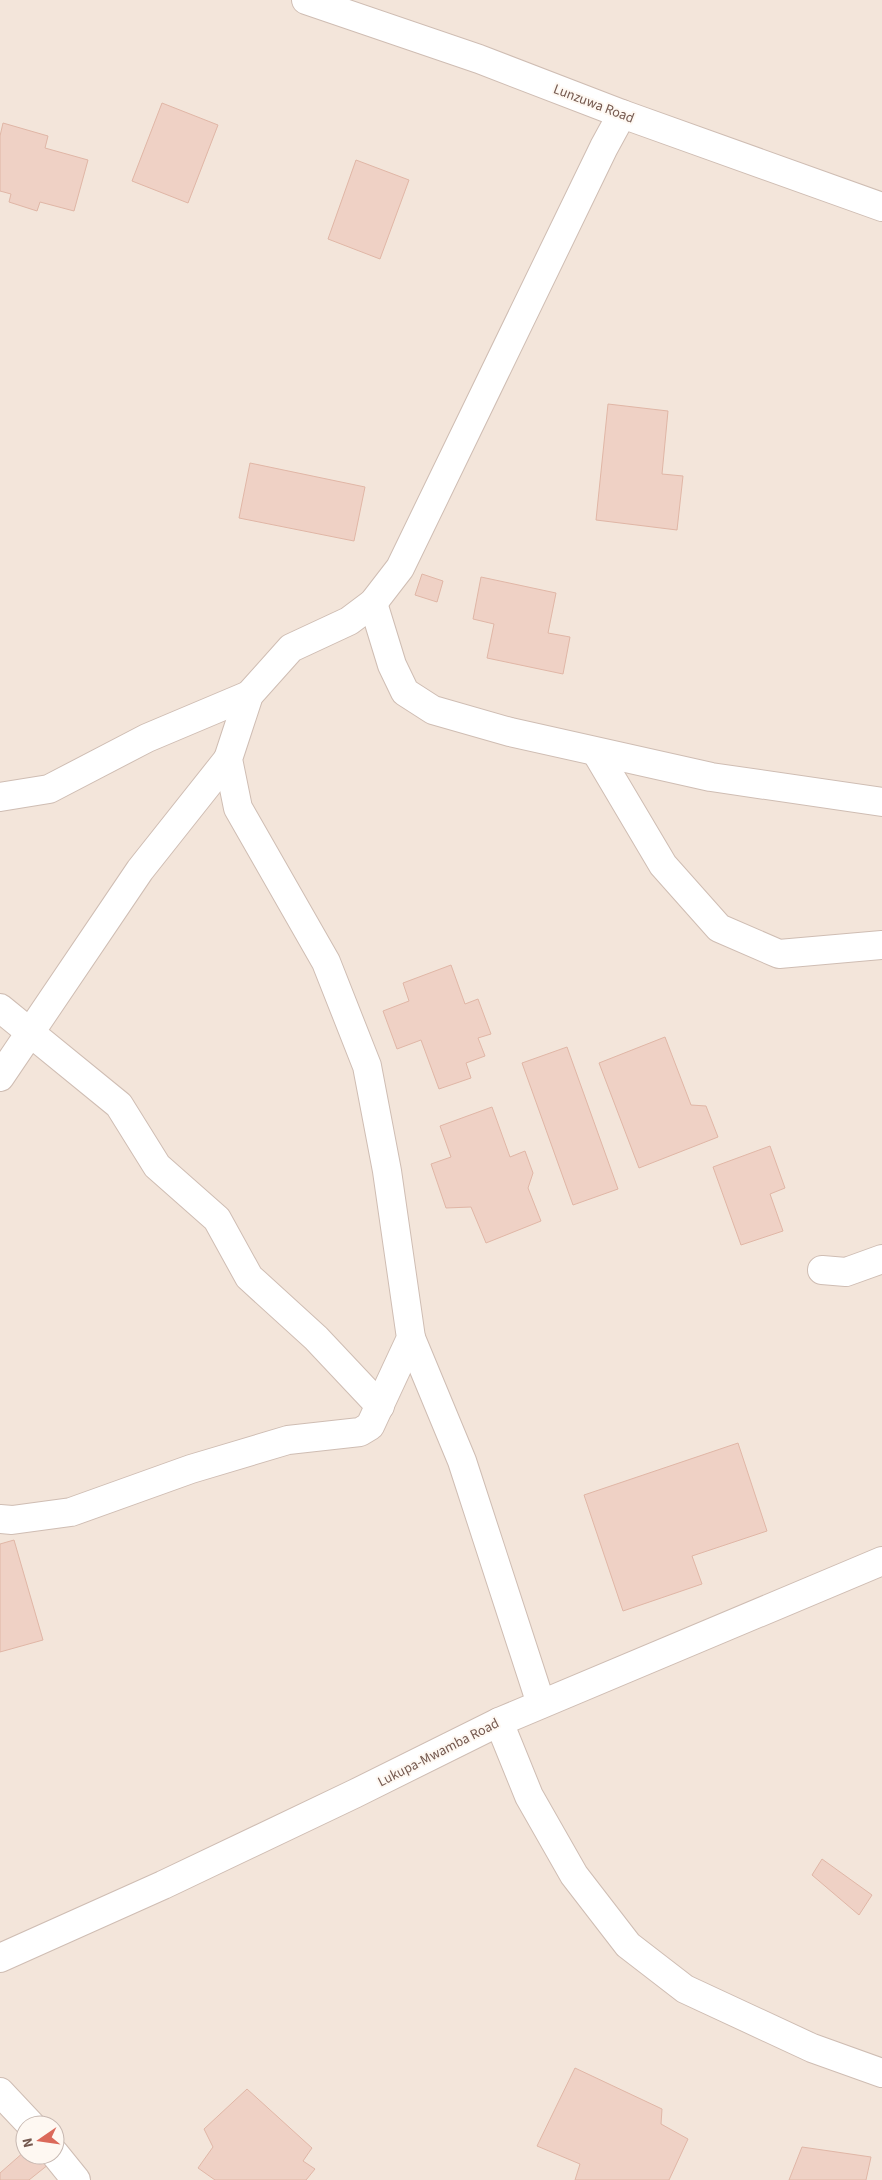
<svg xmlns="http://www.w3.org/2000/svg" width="882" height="2180" viewBox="0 0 882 2180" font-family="'Source Sans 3',sans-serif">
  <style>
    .residential { fill: #f3e5da; fill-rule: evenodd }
    .building { fill: #efd1c5; stroke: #e0b6a6 }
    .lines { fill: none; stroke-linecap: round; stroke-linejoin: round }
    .minor-casing { stroke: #cfbdb3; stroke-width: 30 }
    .minor { stroke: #fff; stroke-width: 28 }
    .labels { text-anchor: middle; stroke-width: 4; stroke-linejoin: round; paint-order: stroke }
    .street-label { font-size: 14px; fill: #75594f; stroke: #fef8f2 }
  </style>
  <rect width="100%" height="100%" fill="#fbf3eb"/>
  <!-- residential -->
  <path class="residential" d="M 0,0 L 882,0 L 882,2180 L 0,2180 ZM 25,2125 L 55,2125 L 55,2155 L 25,2155 Z"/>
  <!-- building -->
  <g class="building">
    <polygon points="162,103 218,125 188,203 132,181"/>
    <polygon points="3,123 48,136 45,148 88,160 74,211 40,202 37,211 9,202 11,194 0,191 0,136"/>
    <polygon points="356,160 409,180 380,259 328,239"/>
    <polygon points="608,404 668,411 662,474 683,476 677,530 596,520"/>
    <polygon points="250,463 365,487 354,541 239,518"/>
    <polygon points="422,574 443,581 437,602 415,595"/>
    <polygon points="481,577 556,593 548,633 570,637 563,674 487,658 494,624 473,619"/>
    <polygon points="451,965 465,1004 478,999 491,1034 478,1038 485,1056 466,1063 471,1078 439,1089 421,1040 397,1049 383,1011 409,1001 403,983"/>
    <polygon points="665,1037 691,1105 706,1106 718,1137 639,1168 599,1063"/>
    <polygon points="567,1047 618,1189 573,1205 522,1063"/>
    <polygon points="492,1107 510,1157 525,1151 533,1173 528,1188 541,1221 486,1243 471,1207 446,1208 431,1164 451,1157 440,1126"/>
    <polygon points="770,1146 785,1188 770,1194 783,1231 741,1245 713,1167"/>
    <polygon points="738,1443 767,1531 692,1556 702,1584 623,1611 584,1495"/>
    <polygon points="14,1540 43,1640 0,1652 0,1544"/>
    <polygon points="822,1859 872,1895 859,1915 812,1875"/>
    <polygon points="575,2068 662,2109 661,2124 688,2139 669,2180 575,2180 580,2164 537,2146"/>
    <polygon points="247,2089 312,2148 303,2161 315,2169 306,2180 215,2180 198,2168 213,2147 204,2129"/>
    <polygon points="802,2147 871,2157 866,2180 789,2180"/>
    <polygon points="25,2151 25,2155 40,2155 49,2164 29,2180 0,2180 0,2173"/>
  </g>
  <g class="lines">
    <defs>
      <g id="minor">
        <polyline points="306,0 479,59 622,114 882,207"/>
        <polyline points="373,603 392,665 405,692 433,710 510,732 711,777 882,802"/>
        <polyline points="596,752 663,865 719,928 779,954 882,945"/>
        <polyline points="0,797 49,789 147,738 249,695"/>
        <polyline points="0,1008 119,1105 157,1166 217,1219 249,1277 316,1338 380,1406"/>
        <polyline points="0,1077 140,870 228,759"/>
        <polyline points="822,1270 846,1272 882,1259"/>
        <polyline points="411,1338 462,1461 541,1704"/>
        <polyline points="0,1519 12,1520 71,1512 191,1469 288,1440 360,1432 370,1426 411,1338 387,1171 367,1066 326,962 238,808 228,759 249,695 291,648 349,621 373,603 400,568 604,147 622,114"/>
        <polyline points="499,1722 529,1796 574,1875 628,1945 685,1989 812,2048 882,2073"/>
        <polyline points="0,1958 163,1885 354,1794 499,1722 882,1561"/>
        <polyline points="0,2092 31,2125"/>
        <polyline points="55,2154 76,2180"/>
      </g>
    </defs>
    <!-- minor casing -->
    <use href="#minor" class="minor-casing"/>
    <!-- minor -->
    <use href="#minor" class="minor"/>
  </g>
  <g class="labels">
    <!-- street labels -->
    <g class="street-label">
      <text transform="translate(594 103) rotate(21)" y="5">Lunzuwa Road</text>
      <text transform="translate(438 1752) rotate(-27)" y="5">Lukupa-Mwamba Road</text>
    </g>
  </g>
  <!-- north arrow -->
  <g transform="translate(40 2140) rotate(257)"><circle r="24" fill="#fef8f2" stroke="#c7b8b1"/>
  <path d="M0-4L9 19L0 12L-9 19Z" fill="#db695a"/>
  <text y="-8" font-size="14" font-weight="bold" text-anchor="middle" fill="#75594f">N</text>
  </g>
</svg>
